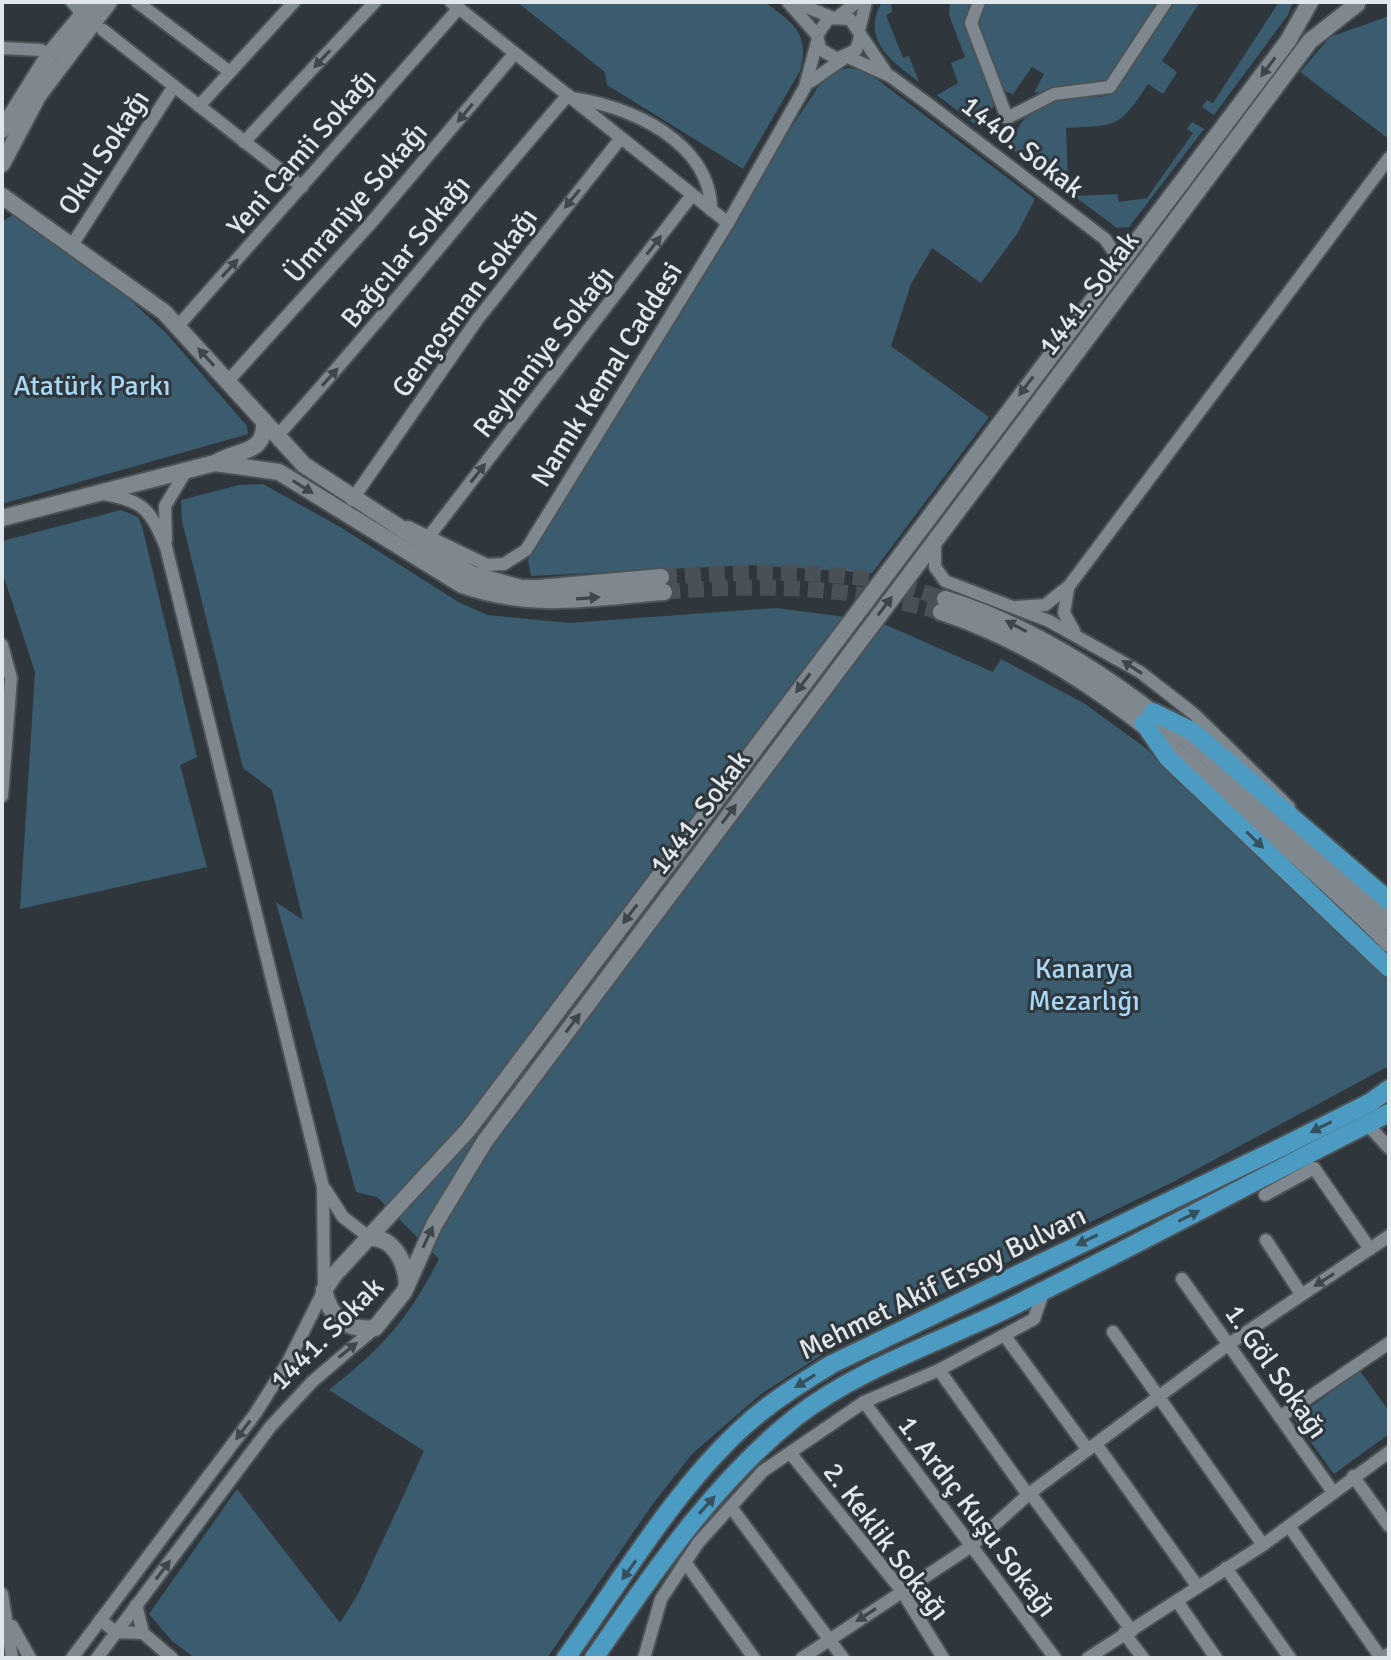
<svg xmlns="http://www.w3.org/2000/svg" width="1391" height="1660" viewBox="0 0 1391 1660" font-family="Signika,sans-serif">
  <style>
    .green { fill: #3b5b6f }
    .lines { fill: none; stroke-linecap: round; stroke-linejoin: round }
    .secondary-tunnel { stroke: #4a5156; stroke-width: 16; stroke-dasharray: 16 8; stroke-linecap: butt }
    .street-casing { stroke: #4c5357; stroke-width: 16 }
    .secondary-casing { stroke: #4c5357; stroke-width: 20 }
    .primary-casing { stroke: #4c5357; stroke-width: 22 }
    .street { stroke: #7f888e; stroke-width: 12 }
    .secondary { stroke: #7f888e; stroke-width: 16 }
    .primary { stroke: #4c9bc3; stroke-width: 18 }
    .oneway { fill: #3f474c }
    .oneway2 { fill: #36505e }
    .labels { text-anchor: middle; stroke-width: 6; stroke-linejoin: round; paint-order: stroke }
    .street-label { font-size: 28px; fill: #e2e7eb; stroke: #2f373c }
    .park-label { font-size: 28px; fill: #a7d7f5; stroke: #2f373c }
  </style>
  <rect width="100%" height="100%" fill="#2f373c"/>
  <!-- green -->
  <g class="green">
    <path d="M 517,2 L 765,2 C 792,23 811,33 800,71 L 743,169 L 607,85 L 605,72 Z"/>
    <path d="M 882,2 L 891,2 L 892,12 L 886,15 L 903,58 L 909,56 L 919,82 C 892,61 860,40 882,2 Z"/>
    <polygon points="950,2 970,2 964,25 994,105 981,129 937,95 958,83 951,63 965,57 949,15"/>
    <polygon points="987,2 1157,2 1105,81 1034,93 1044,74 1032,67 1013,94 1004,91 978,23"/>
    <path d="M 1174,2 L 1200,2 L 1162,61 L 1177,72 L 1163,94 L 1148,84 C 1118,129 1118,125 1066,128 L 1068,179 L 1052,179 L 1008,146 C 1028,107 1038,101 1083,98 C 1094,97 1104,98 1114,92 Z"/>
    <polygon points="1279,2 1293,2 1288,15 1214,115 1202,107 1207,100 1213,103"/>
    <polygon points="1389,16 1389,139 1300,72 1330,37"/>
    <polygon points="848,68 866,71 1035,199 1017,234 981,283 932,248 911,284 891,346 989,417 872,573 749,565 531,576 528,560 728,223 818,87 833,72"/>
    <polygon points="1192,122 1204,129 1129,227 1117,228 1074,196 1117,194 1119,202 1147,198 1193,133 1187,129"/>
    <polygon points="14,214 116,287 166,333 247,426 248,434 2,504 2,222"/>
    <path d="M 263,484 L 340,527 L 460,603 L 488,615 L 569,623 L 776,608 L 877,621 L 993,672 L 1001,659 L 1085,704 L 1143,746 L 1389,973 L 1389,1066 L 1171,1183 L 842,1342 L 761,1394 L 692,1454 L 652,1505 L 547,1658 L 195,1658 L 172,1641 L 149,1614 L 237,1489 L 340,1623 L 359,1592 L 424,1451 L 329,1390 C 383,1347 407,1321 439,1259 L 377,1197 L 356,1192 L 276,902 L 303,920 L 272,790 L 243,768 L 182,521 L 181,500 L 239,485 Z"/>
    <polygon points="121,510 138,517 142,526 197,757 180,765 207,867 20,909 35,672 2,571 2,541"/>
    <polygon points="1360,1371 1389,1411 1389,1434 1334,1474 1294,1419"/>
  </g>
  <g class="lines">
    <!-- secondary-tunnel -->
    <g class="secondary-tunnel">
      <path d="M 661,577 C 732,572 815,568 885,582 C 905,586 925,593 945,599"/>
      <path d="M 664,592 C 761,583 846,586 941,612"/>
    </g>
    <defs>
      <g id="street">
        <polyline points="72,2 82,14"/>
        <polyline points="137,2 230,72"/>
        <polyline points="451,2 728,223"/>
        <polyline points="788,2 817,35"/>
        <polyline points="794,2 831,17"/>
        <polyline points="979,2 971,23 1007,118 1054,94 1110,87 1166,2"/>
        <polyline points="839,16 857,2"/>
        <polyline points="103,30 302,187"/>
        <polyline points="859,30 866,2"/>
        <polyline points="860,37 856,50 837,59 820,49 817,35 829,18 850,19 885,71"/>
        <polyline points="2,48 41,50 49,55"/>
        <polyline points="848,57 890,76 931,106 1105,239 1120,261"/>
        <polyline points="810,82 843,59"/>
        <path d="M 570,98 C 629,105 711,142 711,210"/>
        <polyline points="199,106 294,2"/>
        <polyline points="244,142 375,2"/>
        <polyline points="72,245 174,86"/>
        <polyline points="178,326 459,8"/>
        <polyline points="228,381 371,223 515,53"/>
        <path d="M 278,435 C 378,325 470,208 568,95"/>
        <polyline points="352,500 477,320 621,138"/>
        <polyline points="408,527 487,565 504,564 526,550 728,223 805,87 817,42"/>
        <polyline points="430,535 692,195"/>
        <polyline points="166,540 165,506 186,471"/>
        <polyline points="935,541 935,567 945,581 1049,621 1140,672 1194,714 1289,807"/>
        <polyline points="1068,589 1064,613 1074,631"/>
        <polyline points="1017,607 1045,605 1069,586 1389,158"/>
        <polyline points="2,645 11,678 2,796"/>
        <polyline points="1367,1124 1389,1148"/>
        <polyline points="325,1189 343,1217 370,1238"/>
        <polyline points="1265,1195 1314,1168 1370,1249"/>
        <polyline points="1266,1240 1301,1294"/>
        <polyline points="1182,1279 1333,1492"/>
        <polyline points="1113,1332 1263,1545"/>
        <polyline points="1005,1336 1088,1450"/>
        <polyline points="939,1370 1028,1495"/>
        <polyline points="864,1402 1055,1658"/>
        <polyline points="1280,1417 1389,1343"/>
        <polyline points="1096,1444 1198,1587"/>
        <polyline points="791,1454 902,1591 943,1658"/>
        <polyline points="1353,1476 1389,1526"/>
        <polyline points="1030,1493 1132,1631"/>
        <polyline points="731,1507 843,1658"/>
        <polyline points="1289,1526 1381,1658"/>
        <polyline points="685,1562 754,1658"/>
        <polyline points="1226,1568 1290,1658"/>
        <polyline points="2,1594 12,1658"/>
        <polyline points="1177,1601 1216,1658"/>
        <polyline points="136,1605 143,1633 172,1658"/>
        <polyline points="100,1620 116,1632 143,1633"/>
        <polyline points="12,1626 30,1658"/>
        <polyline points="1124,1633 1143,1658"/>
        <path d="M 72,1658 L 255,1414 L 288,1362 L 324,1290 L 323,1187 L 166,547 C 150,510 145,501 104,494"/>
        <polyline points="97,1658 271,1426 313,1381 375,1328"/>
        <polyline points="644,1658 661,1599 698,1543 763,1471 864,1402 939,1370 1034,1319 1044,1290"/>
        <polyline points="802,1658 970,1547 1030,1493 1229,1344 1389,1236"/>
        <polyline points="1088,1658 1263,1545 1389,1452"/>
      </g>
      <g id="secondary">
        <path d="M 1310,2 L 1288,41 L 468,1130 L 335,1274 L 324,1290 C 330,1318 347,1331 375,1328 L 404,1292 L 434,1225 L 485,1141 L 1310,41 L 1357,4"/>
        <polyline points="2,130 49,55 93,2"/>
        <polyline points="2,164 38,96 109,2"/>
        <polyline points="2,196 164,312 304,465 471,574 521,588 538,588 661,577"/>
        <path d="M 217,462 C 240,449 266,454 264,421"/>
        <path d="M 2,518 L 215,463 L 279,472 L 462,585 C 534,610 589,598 664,592"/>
        <path d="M 945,599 C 1121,653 1254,803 1389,922"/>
        <path d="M 941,612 C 1062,652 1156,732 1250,815 C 1297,857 1345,899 1389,944"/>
        <path d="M 370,1238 C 394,1237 406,1263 407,1285"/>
        <polyline points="1386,1658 1389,1656"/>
      </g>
      <g id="primary">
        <polyline points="1153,712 1192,731 1389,901"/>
        <polyline points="1144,723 1168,758 1389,968"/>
        <path d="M 566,1658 C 621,1581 672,1493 742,1428 C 769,1403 801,1383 832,1364 L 1282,1147 L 1371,1102 L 1389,1089"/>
        <path d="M 594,1658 C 653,1573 714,1482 796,1417 C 859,1368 940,1342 1011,1307 C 1138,1244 1262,1177 1389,1113"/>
      </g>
    </defs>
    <!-- street casing -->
    <use href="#street" class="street-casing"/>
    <!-- secondary casing -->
    <use href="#secondary" class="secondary-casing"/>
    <!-- primary casing -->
    <use href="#primary" class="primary-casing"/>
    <!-- street -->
    <use href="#street" class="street"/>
    <!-- secondary -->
    <use href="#secondary" class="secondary"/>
    <!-- primary -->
    <use href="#primary" class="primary"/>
  </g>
  <!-- one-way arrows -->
  <defs><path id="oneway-solid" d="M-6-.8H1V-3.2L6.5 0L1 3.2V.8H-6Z" transform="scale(2)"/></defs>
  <g class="oneway">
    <use href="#oneway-solid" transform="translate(322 59) rotate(133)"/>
    <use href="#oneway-solid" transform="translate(1268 67) rotate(127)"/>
    <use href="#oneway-solid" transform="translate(465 113) rotate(130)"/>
    <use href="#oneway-solid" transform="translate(572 199) rotate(129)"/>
    <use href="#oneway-solid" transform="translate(654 245) rotate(-52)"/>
    <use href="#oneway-solid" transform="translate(230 268) rotate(-48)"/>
    <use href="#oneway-solid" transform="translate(206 357) rotate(-132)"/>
    <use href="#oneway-solid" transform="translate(330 377) rotate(-48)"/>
    <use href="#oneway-solid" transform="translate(1026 386) rotate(127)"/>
    <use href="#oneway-solid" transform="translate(478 473) rotate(-52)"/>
    <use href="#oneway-solid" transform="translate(303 487) rotate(32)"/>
    <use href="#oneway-solid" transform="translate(588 598) rotate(-4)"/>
    <use href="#oneway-solid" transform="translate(885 606) rotate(-53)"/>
    <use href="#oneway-solid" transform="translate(1016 626) rotate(-152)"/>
    <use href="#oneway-solid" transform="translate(1132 667) rotate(-147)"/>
    <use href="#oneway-solid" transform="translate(803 683) rotate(127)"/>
    <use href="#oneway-solid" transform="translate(729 814) rotate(-53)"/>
    <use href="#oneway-solid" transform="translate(630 914) rotate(127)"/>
    <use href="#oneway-solid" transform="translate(573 1023) rotate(-53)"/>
    <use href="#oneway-solid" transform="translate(428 1237) rotate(-65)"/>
    <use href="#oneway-solid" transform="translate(1324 1280) rotate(147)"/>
    <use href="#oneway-solid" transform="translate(348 1350) rotate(-39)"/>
    <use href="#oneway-solid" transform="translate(243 1430) rotate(127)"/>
    <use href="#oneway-solid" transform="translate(163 1570) rotate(-53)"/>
    <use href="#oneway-solid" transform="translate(866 1615) rotate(147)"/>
  </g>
  <g class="oneway2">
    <use href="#oneway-solid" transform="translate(1255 840) rotate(44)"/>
    <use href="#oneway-solid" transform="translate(1321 1127) rotate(153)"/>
    <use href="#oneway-solid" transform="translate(1189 1216) rotate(-27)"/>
    <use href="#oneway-solid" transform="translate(1087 1240) rotate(154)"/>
    <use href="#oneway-solid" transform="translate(805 1381) rotate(148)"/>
    <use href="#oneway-solid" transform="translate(707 1505) rotate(-48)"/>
    <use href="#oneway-solid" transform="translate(629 1570) rotate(126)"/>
  </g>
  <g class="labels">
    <!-- street labels -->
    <g class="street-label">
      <text transform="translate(1023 146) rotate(38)" y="10">1440. Sokak</text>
      <text transform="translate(103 152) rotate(-57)" y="10">Okul Sokağı</text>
      <text transform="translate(301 152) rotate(-49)" y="10">Yeni Camii Sokağı</text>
      <text transform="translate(355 202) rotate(-49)" y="10">Ümraniye Sokağı</text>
      <text transform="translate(405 251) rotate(-51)" y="10">Bağcılar Sokağı</text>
      <text transform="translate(1088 293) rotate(-53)" y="10">1441. Sokak</text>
      <text transform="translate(464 302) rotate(-54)" y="10">Gençosman Sokağı</text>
      <text transform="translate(543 351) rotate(-52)" y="10">Reyhaniye Sokağı</text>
      <text transform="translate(606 374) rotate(-58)" y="10">Namık Kemal Caddesi</text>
      <text transform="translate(699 812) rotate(-53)" y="10">1441. Sokak</text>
      <text transform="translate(942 1282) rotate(-26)" y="10">Mehmet Akif Ersoy Bulvarı</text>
      <text transform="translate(326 1333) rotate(-45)" y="10">1441. Sokak</text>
      <text transform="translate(1277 1371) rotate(55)" y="10">1. Göl Sokağı</text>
      <text transform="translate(978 1516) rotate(53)" y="10">1. Ardıç Kuşu Sokağı</text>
      <text transform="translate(887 1541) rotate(53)" y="10">2. Keklik Sokağı</text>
    </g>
    <!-- park labels -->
    <g class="park-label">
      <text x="92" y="395">Atatürk Parkı</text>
      <text x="1084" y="978">Kanarya<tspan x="1084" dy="32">Mezarlığı</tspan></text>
    </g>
  </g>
  <!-- border -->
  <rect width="1391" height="1660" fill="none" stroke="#e2e7eb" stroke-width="8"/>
</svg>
